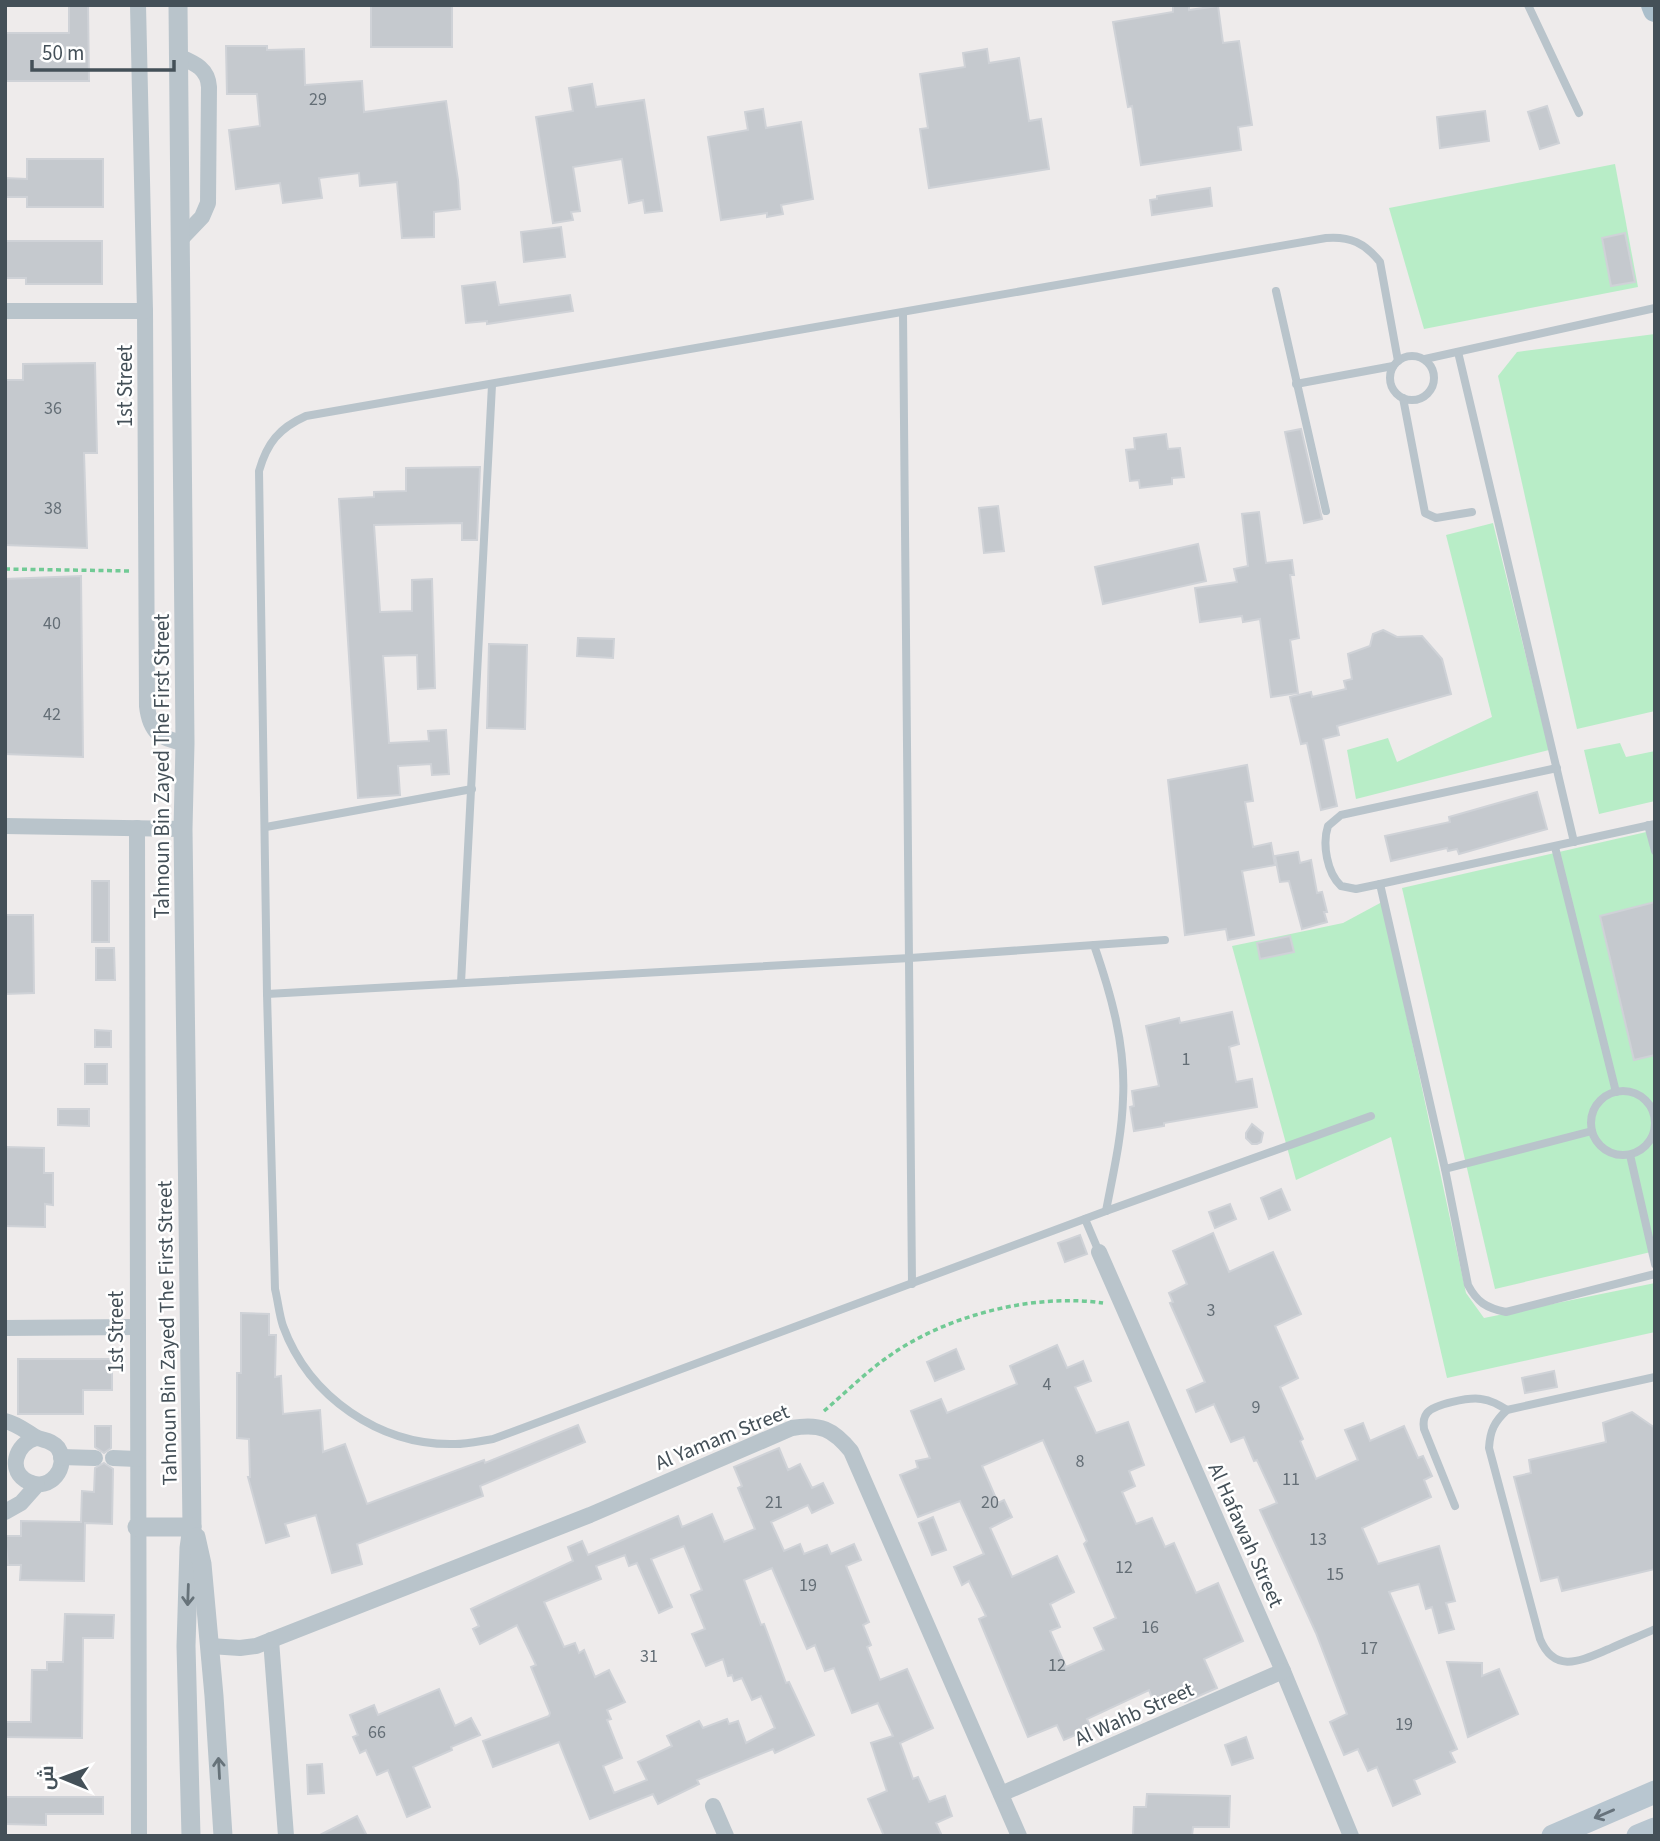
<svg xmlns="http://www.w3.org/2000/svg" width="1660" height="1841" viewBox="0 0 1660 1841" font-family="'Source Sans 3',Cairo,sans-serif">
  <style>
    .green { fill: #b8edc7 }
    .building { fill: #c5c9ce; stroke: #cfd2d7; stroke-width: 2; fill-rule: evenodd }
    .lines { fill: none; stroke-linecap: round; stroke-linejoin: round }
    .path { stroke: #71ca95; stroke-width: 3.5; stroke-dasharray: 5 3.5; stroke-linecap: butt }
    .service { stroke: #b9c4cb; stroke-width: 8 }
    .minor { stroke: #b9c4cb; stroke-width: 16 }
    .tertiary { stroke: #b9c4cb; stroke-width: 19 }
    .secondary { stroke: #b8c6d0; stroke-width: 23 }
    .primary { stroke: #aabecb; stroke-width: 24 }
    .oneway { stroke: #67737a }
    .oneway2 { stroke: #67737c }
    .labels { text-anchor: middle; stroke-width: 5; stroke-linejoin: round; paint-order: stroke }
    .number-label { font-size: 18px; fill: #646e76 }
    .street-label { font-size: 21px; fill: #445058; stroke: #fff }
  </style>
  <rect width="100%" height="100%" fill="#eeebeb"/>
  <!-- green -->
  <g class="green">
    <polygon points="1615,164 1638,287 1424,329 1389,208"/>
    <polygon points="1655,334 1655,711 1577,729 1498,376 1517,352"/>
    <polygon points="1493,523 1549,750 1356,799 1347,750 1388,738 1397,762 1492,717 1446,535"/>
    <polygon points="1620,743 1626,757 1655,751 1655,801 1599,814 1584,750"/>
    <polygon points="1655,830 1655,1251 1495,1289 1402,888"/>
    <polygon points="1382,902 1466,1293 1484,1318 1655,1283 1655,1332 1447,1378 1391,1137 1296,1180 1232,946 1343,923"/>
  </g>
  <!-- building -->
  <g class="building">
    <polygon points="69,5 88,5 89,81 5,81 5,33 69,33"/>
    <polygon points="371,5 452,6 452,47 371,47"/>
    <polygon points="1173,5 1189,5 1189,10 1218,6 1223,43 1239,41 1252,125 1238,127 1241,150 1141,165 1132,106 1128,107 1113,22 1173,12"/>
    <polygon points="226,46 267,46 267,50 304,49 305,85 362,81 364,112 446,101 458,180 460,209 434,212 434,237 402,238 397,182 360,186 359,173 319,178 322,198 283,203 280,183 236,189 229,130 260,126 257,94 227,94"/>
    <polygon points="987,49 989,63 1019,58 1029,121 1041,119 1049,169 929,188 920,129 928,128 920,74 965,67 963,53"/>
    <polygon points="592,84 596,107 644,100 662,211 645,213 643,200 629,203 622,159 573,167 580,211 571,212 573,220 553,223 536,117 573,111 569,88"/>
    <polygon points="1547,106 1559,143 1540,149 1528,112"/>
    <polygon points="763,109 766,128 801,122 813,199 781,205 783,214 767,217 767,213 721,220 708,137 748,130 745,112"/>
    <polygon points="1485,111 1489,141 1440,148 1437,117"/>
    <polygon points="27,159 103,159 103,207 27,207 27,197 5,197 5,178 27,179"/>
    <polygon points="1210,188 1212,206 1152,215 1150,200 1157,199 1157,196"/>
    <polygon points="561,227 565,257 524,262 521,232"/>
    <polygon points="1625,233 1635,282 1611,286 1602,238"/>
    <polygon points="5,241 102,241 102,284 26,284 26,278 5,278"/>
    <polygon points="495,282 499,305 570,295 573,311 487,324 487,321 466,323 462,286"/>
    <polygon points="95,363 97,453 84,453 87,548 5,545 5,380 23,380 23,364"/>
    <polygon points="1301,429 1322,519 1304,523 1285,432"/>
    <polygon points="1166,434 1168,449 1180,448 1184,477 1172,478 1172,484 1140,488 1139,480 1130,481 1126,450 1135,449 1134,438"/>
    <polygon points="480,467 477,540 462,540 462,523 374,525 380,612 412,611 412,580 432,579 435,688 418,689 417,655 383,656 389,743 429,741 428,731 446,730 449,774 432,775 431,764 398,766 400,795 358,798 339,499 374,497 374,492 406,491 406,468"/>
    <polygon points="998,506 1004,551 984,553 979,508"/>
    <polygon points="1259,512 1266,563 1292,560 1294,575 1290,575 1299,638 1290,640 1298,693 1271,697 1260,619 1243,622 1242,616 1200,622 1195,588 1237,582 1234,569 1248,566 1242,514"/>
    <polygon points="1198,544 1206,581 1103,604 1095,567"/>
    <polygon points="81,576 83,757 5,754 5,579"/>
    <polygon points="1383,630 1397,637 1422,636 1442,659 1451,694 1337,726 1339,735 1323,739 1337,806 1321,810 1307,743 1301,744 1290,697 1311,692 1312,697 1346,689 1344,681 1352,679 1348,654 1370,646 1373,634"/>
    <polygon points="578,638 614,639 613,658 577,656"/>
    <polygon points="489,644 527,645 525,729 487,728"/>
    <polygon points="1247,765 1253,801 1245,802 1253,847 1271,843 1275,865 1242,871 1254,935 1228,940 1226,929 1185,935 1168,780"/>
    <polygon points="1537,792 1547,829 1459,854 1457,849 1448,851 1447,848 1391,861 1385,836 1450,822 1449,817"/>
    <polygon points="1298,852 1300,863 1311,860 1317,893 1322,892 1327,912 1324,912 1327,922 1302,929 1289,881 1280,882 1275,856"/>
    <rect x="92" y="881" width="17" height="61"/>
    <polygon points="1655,902 1655,1055 1634,1060 1600,916"/>
    <polygon points="5,915 33,915 34,993 5,994"/>
    <polygon points="1290,936 1294,952 1260,959 1257,943"/>
    <polygon points="96,948 114,948 115,980 96,980"/>
    <polygon points="1232,1012 1239,1044 1229,1047 1236,1082 1252,1079 1257,1107 1164,1123 1164,1126 1134,1131 1130,1107 1134,1106 1132,1091 1159,1086 1146,1026 1179,1018 1180,1023"/>
    <polygon points="95,1030 111,1031 111,1047 95,1047"/>
    <rect x="85" y="1064" width="22" height="20"/>
    <polygon points="58,1109 89,1109 89,1126 58,1125"/>
    <polygon points="1252,1124 1263,1133 1261,1142 1257,1144 1252,1144 1246,1138 1246,1133"/>
    <polygon points="5,1147 44,1148 44,1173 53,1173 53,1205 45,1204 45,1227 5,1226"/>
    <polygon points="1281,1189 1290,1210 1269,1219 1261,1198"/>
    <polygon points="1230,1204 1236,1219 1215,1228 1209,1212"/>
    <polygon points="1213,1233 1229,1272 1273,1252 1301,1314 1275,1326 1298,1378 1280,1387 1303,1439 1300,1441 1316,1479 1358,1460 1345,1430 1363,1423 1370,1441 1404,1426 1418,1458 1423,1456 1432,1476 1424,1480 1431,1497 1362,1528 1378,1564 1439,1546 1455,1601 1446,1603 1454,1629 1439,1633 1432,1607 1426,1609 1419,1584 1389,1592 1457,1749 1450,1752 1455,1762 1414,1780 1420,1794 1393,1806 1377,1767 1368,1771 1358,1749 1344,1755 1330,1722 1347,1714 1316,1633 1260,1510 1277,1503 1257,1460 1254,1461 1244,1437 1231,1442 1214,1404 1196,1412 1187,1390 1205,1382 1170,1303 1173,1302 1169,1293 1187,1284 1173,1251"/>
    <polygon points="1080,1235 1087,1254 1065,1262 1058,1243"/>
    <polygon points="241,1313 269,1314 269,1335 276,1335 275,1377 281,1376 283,1414 320,1410 323,1452 345,1444 367,1504 484,1460 485,1463 578,1425 585,1442 480,1486 483,1496 357,1544 362,1564 332,1573 316,1515 285,1524 289,1536 266,1543 248,1477 250,1477 249,1439 237,1438 237,1373 241,1373"/>
    <path d="M 1057,1345 L 1067,1368 L 1083,1361 L 1091,1381 L 1075,1387 L 1096,1433 L 1128,1422 L 1144,1465 L 1129,1471 L 1135,1486 L 1122,1492 L 1136,1524 L 1152,1518 L 1165,1547 L 1174,1543 L 1196,1593 L 1218,1583 L 1243,1641 L 1204,1659 L 1217,1688 L 1185,1702 L 1182,1697 L 1156,1708 L 1149,1690 L 1087,1719 L 1091,1728 L 1064,1740 L 1057,1725 L 1028,1737 L 979,1619 L 986,1616 L 969,1581 L 962,1585 L 954,1567 L 984,1554 L 960,1501 L 918,1517 L 900,1475 L 918,1468 L 916,1461 L 930,1458 L 911,1411 L 941,1399 L 947,1413 L 1017,1384 L 1010,1366 ZM 1043,1440 L 1087,1541 L 1084,1544 L 1116,1618 L 1094,1628 L 1104,1650 L 1066,1667 L 1050,1631 L 1060,1627 L 1050,1604 L 1074,1592 L 1057,1556 L 1012,1577 L 990,1528 L 1012,1517 L 1004,1500 L 998,1503 L 982,1466 Z"/>
    <polygon points="956,1349 964,1369 935,1381 927,1362"/>
    <polygon points="18,1359 112,1359 112,1390 83,1390 83,1414 18,1414"/>
    <polygon points="1554,1371 1557,1387 1525,1393 1522,1378"/>
    <polygon points="1632,1412 1655,1428 1655,1569 1562,1591 1558,1577 1541,1581 1514,1477 1531,1473 1529,1460 1606,1442 1603,1423"/>
    <polygon points="95,1426 111,1426 111,1448 104,1453 95,1447"/>
    <path d="M 779,1448 L 788,1470 L 800,1464 L 812,1488 L 823,1483 L 833,1503 L 812,1513 L 808,1505 L 771,1522 L 784,1551 L 800,1544 L 804,1554 L 827,1545 L 831,1554 L 854,1544 L 861,1560 L 846,1566 L 869,1622 L 863,1625 L 871,1645 L 867,1647 L 880,1680 L 907,1669 L 933,1728 L 900,1743 L 913,1779 L 918,1777 L 929,1802 L 945,1796 L 952,1816 L 936,1823 L 942,1836 L 884,1836 L 868,1799 L 887,1791 L 871,1743 L 893,1736 L 878,1703 L 852,1713 L 834,1668 L 825,1671 L 815,1645 L 807,1649 L 772,1568 L 744,1580 L 761,1625 L 764,1624 L 786,1683 L 789,1682 L 814,1735 L 775,1753 L 773,1749 L 697,1780 L 699,1784 L 658,1804 L 653,1794 L 590,1819 L 559,1742 L 493,1767 L 483,1741 L 549,1716 L 550,1713 L 531,1667 L 536,1665 L 517,1625 L 480,1644 L 473,1629 L 479,1626 L 471,1609 L 573,1561 L 568,1547 L 582,1541 L 588,1555 L 678,1516 L 682,1527 L 712,1514 L 724,1542 L 755,1529 L 738,1488 L 742,1486 L 734,1467 ZM 684,1546 L 702,1590 L 691,1595 L 705,1629 L 692,1634 L 706,1666 L 723,1659 L 728,1676 L 732,1675 L 734,1681 L 742,1678 L 752,1700 L 761,1696 L 775,1728 L 746,1743 L 738,1721 L 729,1724 L 727,1719 L 703,1728 L 699,1721 L 667,1736 L 672,1746 L 638,1762 L 647,1780 L 614,1793 L 603,1766 L 622,1758 L 607,1720 L 611,1719 L 607,1710 L 625,1702 L 609,1670 L 595,1677 L 584,1650 L 579,1653 L 575,1643 L 564,1647 L 544,1602 L 601,1579 L 596,1566 L 625,1555 L 629,1566 L 637,1563 L 659,1613 L 672,1607 L 651,1559 Z"/>
    <polygon points="104,1463 113,1469 112,1524 85,1523 84,1581 20,1580 21,1565 8,1565 5,1536 21,1536 21,1521 81,1522 82,1491 94,1492 95,1468"/>
    <polygon points="933,1517 946,1550 932,1555 919,1523"/>
    <polygon points="65,1614 114,1615 113,1638 83,1638 82,1738 5,1737 5,1722 31,1722 32,1670 47,1670 47,1662 63,1662"/>
    <polygon points="1447,1662 1482,1663 1482,1676 1499,1669 1518,1714 1468,1737"/>
    <polygon points="439,1689 455,1726 471,1718 480,1735 451,1747 452,1750 413,1767 430,1807 407,1817 388,1770 377,1775 366,1750 360,1753 353,1737 358,1735 350,1715 374,1705 378,1715"/>
    <polygon points="1246,1737 1253,1758 1232,1765 1225,1745"/>
    <polygon points="322,1764 324,1793 308,1794 307,1765"/>
    <polygon points="1147,1794 1230,1796 1229,1827 1193,1827 1192,1836 1133,1836 1134,1807 1146,1807"/>
    <polygon points="5,1797 103,1797 103,1814 46,1814 46,1825 5,1824"/>
    <polygon points="357,1816 367,1836 318,1836"/>
  </g>
  <g class="lines">
    <!-- path -->
    <g class="path">
      <polyline points="5,569 131,571"/>
      <path d="M 824,1411 C 844,1394 864,1374 885,1359 C 943,1316 1032,1293 1103,1303"/>
    </g>
    <!-- service -->
    <g class="service">
      <polyline points="1528,5 1579,113"/>
      <polyline points="1276,291 1326,511"/>
      <polyline points="903,313 912,1284"/>
      <polyline points="1458,352 1574,842"/>
      <circle cx="1412" cy="378" r="22"/>
      <polyline points="1425,359 1655,308"/>
      <polyline points="1296,384 1393,366"/>
      <polyline points="1403,398 1425,513 1436,518 1472,512"/>
      <path d="M 1557,768 L 1341,815 L 1328,826 C 1322,844 1327,873 1341,886 L 1356,889 L 1380,884 L 1445,1169 L 1468,1285 C 1477,1302 1486,1308 1506,1312 L 1655,1274"/>
      <polyline points="1648,825 1655,851"/>
      <polyline points="266,827 472,789"/>
      <polyline points="1555,847 1616,1092"/>
      <polyline points="1380,884 1655,824"/>
      <path d="M 1094,945 C 1111,994 1126,1046 1123,1099 C 1122,1136 1113,1174 1106,1211"/>
      <polyline points="461,983 492,385"/>
      <polyline points="267,994 910,958 1165,940"/>
      <circle cx="1623" cy="1123" r="32"/>
      <path d="M 1371,1116 L 1106,1211 L 493,1439 C 480,1441 467,1444 455,1444 C 380,1446 309,1397 283,1326 C 279,1314 278,1301 275,1289 L 267,994 L 259,471 C 267,443 279,428 306,416 L 1326,238 C 1350,236 1365,243 1380,262 L 1398,361"/>
      <polyline points="1630,1155 1655,1264"/>
      <polyline points="1445,1169 1592,1131"/>
      <polyline points="1085,1219 1099,1252"/>
      <path d="M 1655,1377 L 1507,1410 C 1494,1422 1490,1431 1489,1448 L 1540,1639 C 1555,1675 1582,1660 1609,1649 C 1624,1642 1640,1636 1655,1629"/>
      <path d="M 1455,1506 L 1424,1429 C 1423,1423 1423,1418 1427,1413 C 1434,1404 1470,1397 1481,1399 C 1491,1400 1499,1405 1507,1410"/>
    </g>
    <!-- minor -->
    <g class="minor">
      <path d="M 138,5 L 145,311 L 147,706 C 150,733 161,739 185,743"/>
      <path d="M 178,56 C 194,63 208,68 209,87 L 208,203 L 202,217 L 180,240"/>
      <polyline points="5,311 145,311"/>
      <polyline points="5,826 183,829"/>
      <polyline points="137,828 139,1836"/>
      <polyline points="1099,1252 1283,1671 1351,1836"/>
      <polyline points="5,1328 137,1327"/>
      <path d="M 5,1421 C 17,1424 24,1430 34,1436 C 42,1441 51,1439 58,1448 C 70,1467 50,1492 29,1482 C 6,1472 16,1443 36,1438"/>
      <polyline points="61,1457 95,1458"/>
      <polyline points="113,1458 137,1459"/>
      <polyline points="5,1512 21,1503 37,1485"/>
      <polyline points="271,1640 286,1836"/>
      <path d="M 210,1646 L 240,1648 L 256,1646 L 590,1515 L 792,1428 C 820,1423 833,1429 851,1451 L 1019,1836"/>
      <polyline points="1001,1794 1283,1671"/>
      <polyline points="713,1806 726,1836"/>
    </g>
    <!-- tertiary -->
    <g class="tertiary">
      <polyline points="178,5 185,743 183,829 192,1527 189,1548 186,1646 191,1836"/>
      <polyline points="137,1527 192,1527"/>
      <polyline points="196,1537 202,1564 214,1696 223,1836"/>
    </g>
    <!-- secondary -->
    <g class="secondary">
      <polyline points="1553,1836 1655,1792"/>
      <polyline points="1638,1836 1655,1829"/>
    </g>
    <!-- primary -->
    <polyline class="primary" points="1653,5 1655,10"/>
  </g>
  <!-- one-way arrows -->
  <defs><path id="oneway-shaft" d="M-6 0H5M1.5-3L5.5 0L1.5 3" fill="none" stroke-width="1.6" stroke-linecap="round" stroke-linejoin="round" transform="scale(1.75)"/></defs>
  <g class="oneway">
    <use href="#oneway-shaft" transform="translate(188 1595) rotate(92)"/>
    <use href="#oneway-shaft" transform="translate(219 1768) rotate(-93)"/>
  </g>
  <use class="oneway2" href="#oneway-shaft" transform="translate(1604 1814) rotate(157)"/>
  <g class="labels">
    <!-- number labels -->
    <g class="number-label">
      <text x="318" y="105">29</text>
      <text x="53" y="414">36</text>
      <text x="53" y="514">38</text>
      <text x="52" y="629">40</text>
      <text x="52" y="720">42</text>
      <text x="1186" y="1065">1</text>
      <text x="1211" y="1316">3</text>
      <text x="1047" y="1390">4</text>
      <text x="1256" y="1413">9</text>
      <text x="1080" y="1467">8</text>
      <text x="1291" y="1485">11</text>
      <text x="774" y="1508">21</text>
      <text x="990" y="1508">20</text>
      <text x="1318" y="1545">13</text>
      <text x="1124" y="1573">12</text>
      <text x="1335" y="1580">15</text>
      <text x="808" y="1591">19</text>
      <text x="1150" y="1633">16</text>
      <text x="1369" y="1654">17</text>
      <text x="649" y="1662">31</text>
      <text x="1057" y="1671">12</text>
      <text x="1404" y="1730">19</text>
      <text x="377" y="1738">66</text>
    </g>
    <!-- street labels -->
    <g class="street-label">
      <text transform="translate(125 386) rotate(-90)" y="7">1st Street</text>
      <text transform="translate(162 766) rotate(-90)" y="7">Tahnoun Bin Zayed The First Street</text>
      <text transform="translate(116 1332) rotate(-90)" y="7">1st Street</text>
      <text transform="translate(167 1333) rotate(-91)" y="7">Tahnoun Bin Zayed The First Street</text>
      <text transform="translate(722 1437) rotate(-22)" y="7">Al Yamam Street</text>
      <text transform="translate(1246 1535) rotate(66)" y="7">Al Hafawah Street</text>
      <text transform="translate(1134 1714) rotate(-24)" y="7">Al Wahb Street</text>
    </g>
  </g>
  <!-- border -->
  <rect width="1660" height="1841" fill="none" stroke="#445058" stroke-width="14"/>
  <!-- north arrow -->
  <g transform="translate(63 1778) rotate(271)" stroke="#ffffff" stroke-width="5" paint-order="stroke">
  <path d="M0-5L12 26L0 18L-12 26Z" fill="#445058"/>
  <text y="-10" font-size="19" font-weight="bold" text-anchor="middle" fill="#445058">ش</text>
  </g>
  <!-- scale -->
  <path d="M32 60v10h142v-10" fill="none" stroke="#445058" stroke-width="3.5"/>
  <text x="42" y="60" font-size="21" fill="#445058" stroke="#ffffff" stroke-width="5" paint-order="stroke">50 m</text>
</svg>
